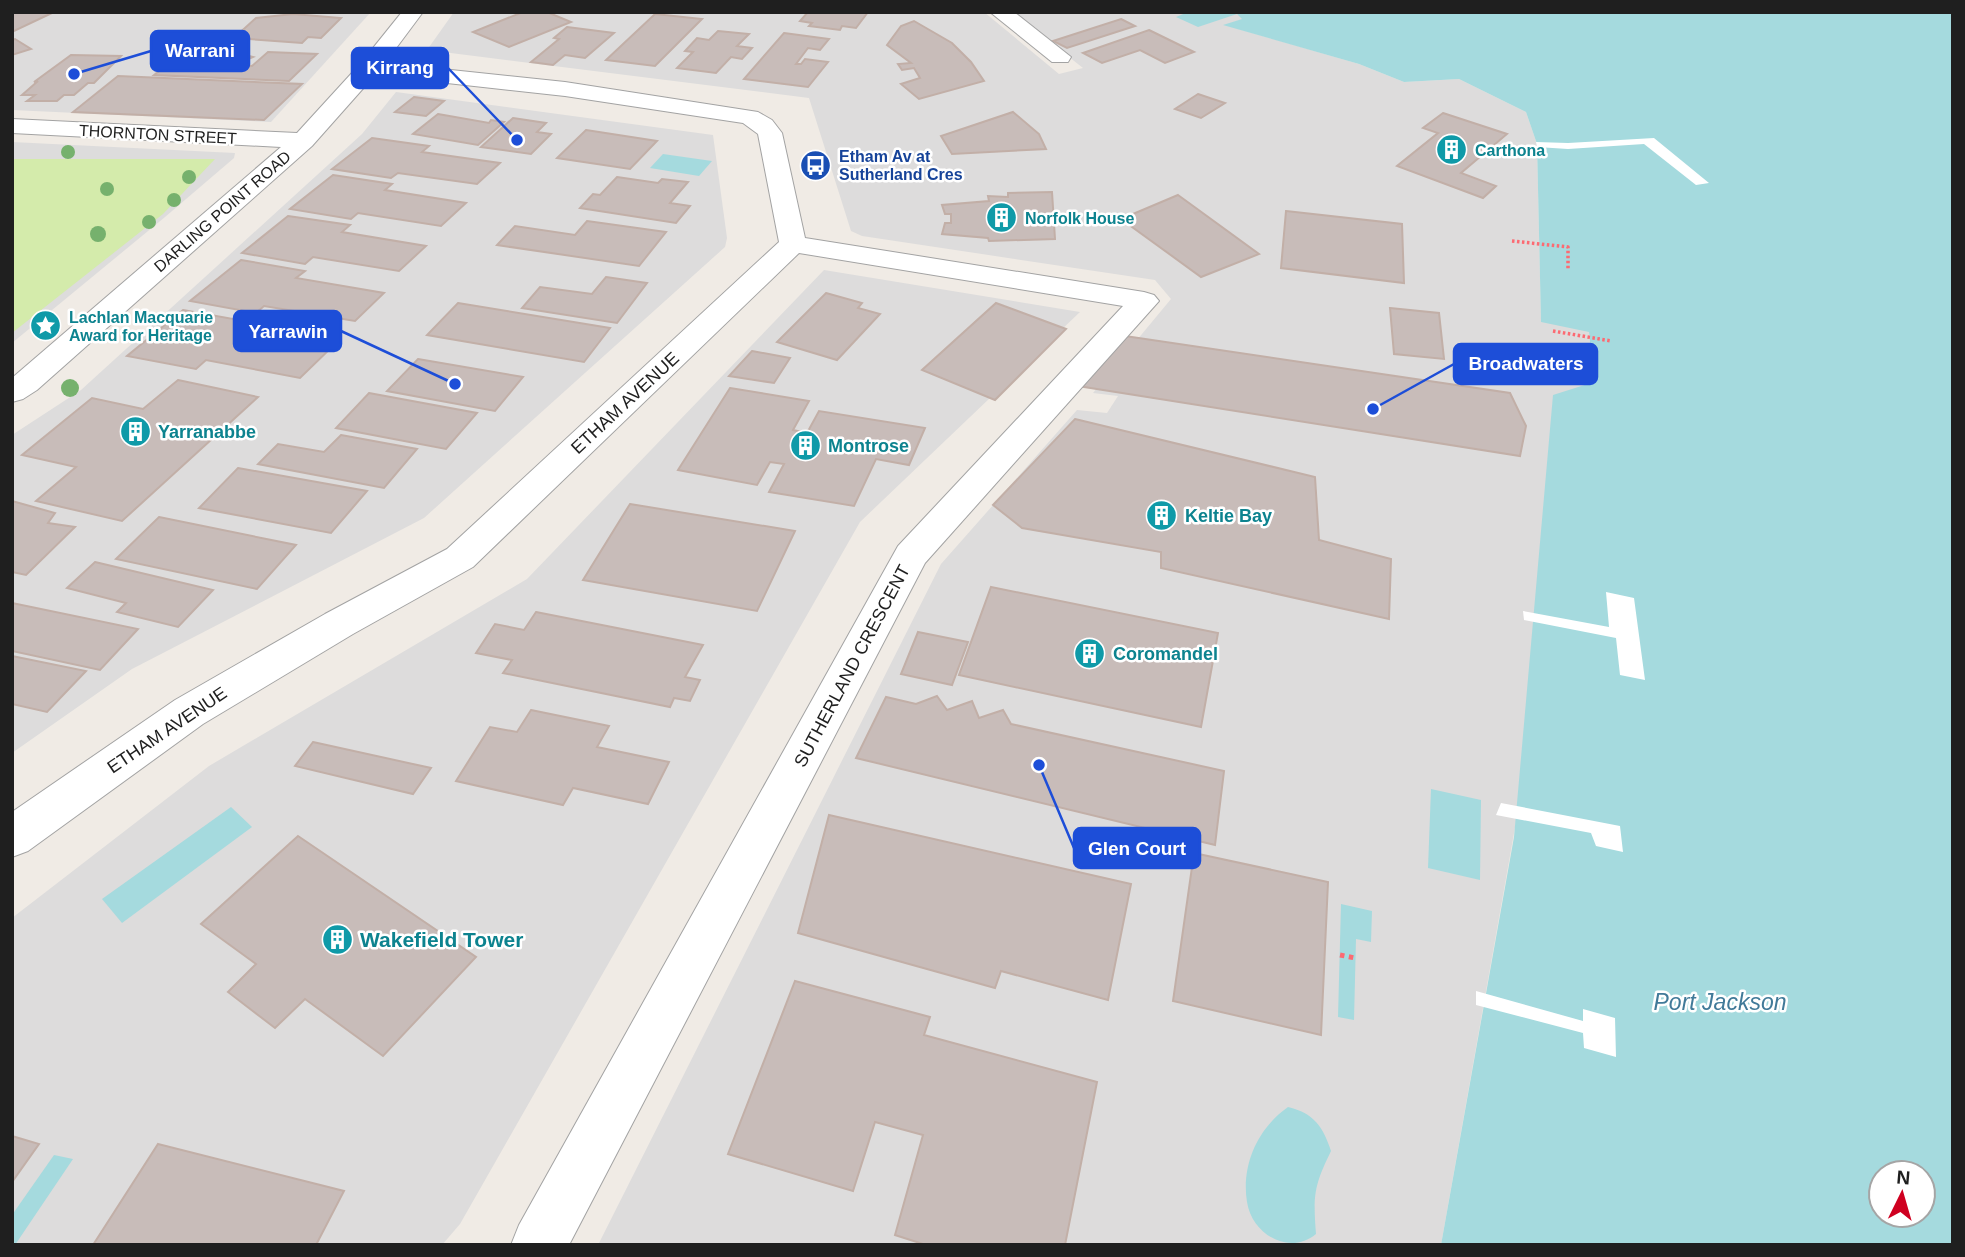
<svg xmlns="http://www.w3.org/2000/svg" width="1965" height="1257" viewBox="0 0 1965 1257" font-family="Helvetica,sans-serif">
  <style>
    .residential { fill: #dddcdc }
    .grass { fill: #d4ebab }
    .water { fill: #a5dade; fill-rule: evenodd }
    .pier { fill: #fff }
    .building { fill: #c8bcb9; stroke: #c2afa7; stroke-width: 2 }
    .lines { fill: none; stroke-linecap: round; stroke-linejoin: round }
    .minor-casing { stroke: #a3a3a3; stroke-width: 2 }
    .path-far1 { stroke: #fc6a72; stroke-width: 3.5; stroke-dasharray: 2.5 2.5; stroke-linecap: butt }
    .path { stroke: #fc6a72; stroke-width: 5; stroke-dasharray: 4.5 4.5; stroke-linecap: butt }
    .minor { fill: #fff; fill-rule: evenodd }
    .tree { fill: #76b16d }
    .labels { text-anchor: middle; stroke-width: 5; stroke-linejoin: round; paint-order: stroke }
    .far-street-label { font-size: 16px; fill: #1f1f1f; stroke: #fff }
    .far-culture-label { font-size: 16px; font-weight: bold; fill: #0d838f; stroke: #fff; text-anchor: start }
    .far-transit-label { font-size: 16px; font-weight: bold; fill: #164399; stroke: #fff; text-anchor: start }
    .street-label { font-size: 18px; fill: #1f1f1f; stroke: #fff }
    .culture-label { font-size: 18px; font-weight: bold; fill: #0d838f; stroke: #fff; text-anchor: start }
    .near-culture-label { font-size: 21px; font-weight: bold; fill: #0d838f; stroke: #fff; text-anchor: start }
    .near-water-label { font-size: 23px; font-style: italic; fill: #417a99; stroke: #fff }
    .leader { fill: none; stroke: #1d4ed8; stroke-width: 2.5 }
    .callout-dot { fill: #1d4ed8; stroke: #fff; stroke-width: 2.5 }
    .callout { fill: #1d4ed8; stroke: #1d4ed8; stroke-width: 2.5 }
    .callout-label { font-size: 19px; text-anchor: middle; font-weight: bold; fill: #fff }
  </style>
  <rect width="100%" height="100%" fill="#f0ebe5"/>
  <!-- residential -->
  <g class="residential">
    <polygon points="12,12 371,12 271,122 12,110"/>
    <polygon points="454,12 984,12 1059,74 1083,68 1012,12 1235,12 1243,19 1225,25 1359,64 1404,82 1459,79 1526,112 1537,144 1541,321 1589,331 1594,382 1441,1245 598,1245 941,564 1077,410 1107,413 1118,396 1093,393 1171,299 1155,280 862,236 851,231 809,98 427,50"/>
    <polygon points="396,92 713,135 727,238 725,247 424,518 132,669 12,753 12,435 81,390 362,134"/>
    <polygon points="12,142 235,153 234,158 165,217 12,343"/>
    <polygon points="824,270 1080,312 860,522 460,1224 442,1245 12,1245 12,918 209,766 527,579"/>
  </g>
  <!-- grass -->
  <polygon class="grass" points="12,159 215,159 163,214 12,333"/>
  <!-- water -->
  <g class="water">
    <path d="M 1188,12 L 1953,12 L 1953,1245 L 1441,1245 L 1514,837 L 1553,395 L 1594,382 L 1589,332 L 1541,322 L 1537,144 L 1526,112 L 1459,79 L 1404,82 L 1359,64 L 1223,25 L 1242,19 L 1237,14 L 1198,27 L 1176,17 ZM 1881,1173 L 1923,1173 L 1923,1215 L 1881,1215 Z"/>
    <polygon points="663,154 712,161 699,176 650,168"/>
    <polygon points="1431,789 1481,800 1480,880 1428,868"/>
    <polygon points="231,807 252,827 122,923 102,899"/>
    <polygon points="1341,904 1372,911 1371,942 1356,939 1354,1020 1338,1017"/>
    <path d="M 1288,1107 C 1314,1113 1323,1127 1331,1151 C 1314,1186 1313,1195 1316,1234 C 1290,1256 1252,1235 1247,1202 C 1241,1165 1258,1128 1288,1107 Z"/>
    <polygon points="54,1155 73,1159 15,1245 12,1245 12,1215"/>
  </g>
  <!-- pier -->
  <g class="pier">
    <polygon points="1654,138 1709,183 1696,185 1644,144 1568,149 1537,147 1536,142 1568,143"/>
    <polygon points="1606,592 1634,598 1645,680 1620,675 1616,638 1524,620 1523,611 1609,627"/>
    <polygon points="1501,803 1620,826 1623,852 1596,846 1591,833 1496,815"/>
    <polygon points="1476,991 1583,1021 1583,1009 1615,1018 1616,1057 1584,1048 1583,1033 1476,1005"/>
  </g>
  <!-- building -->
  <g class="building">
    <polygon points="12,12 54,12 12,32"/>
    <polygon points="523,12 547,12 571,22 509,47 473,32"/>
    <polygon points="808,12 868,12 856,28 842,26 840,30 809,26 812,23 800,21"/>
    <polygon points="293,14 341,18 321,38 308,37 302,43 234,38 256,18"/>
    <polygon points="655,14 702,19 655,66 606,60"/>
    <polygon points="1121,19 1135,26 1067,48 1053,41"/>
    <polygon points="914,21 952,43 971,62 984,81 919,99 901,84 920,78 914,68 902,70 898,64 911,63 887,45 901,26"/>
    <polygon points="567,27 614,33 585,58 565,55 553,65 531,62 559,39 554,38"/>
    <polygon points="1149,30 1194,52 1165,63 1140,50 1102,63 1083,53"/>
    <polygon points="718,31 749,34 737,46 752,48 742,59 731,57 716,73 677,68 693,52 685,51 697,38 709,40"/>
    <polygon points="784,33 829,39 820,50 808,48 796,64 801,64 805,59 828,62 808,87 744,79"/>
    <polygon points="15,39 31,49 12,55 12,40"/>
    <polygon points="268,52 317,54 289,81 154,75 181,53 233,57 232,60 242,58 239,56 242,54 253,57 237,64 252,66"/>
    <polygon points="71,55 121,56 94,83 88,83 74,95 64,95 57,101 27,101 35,95 22,95 38,81 34,82"/>
    <polygon points="118,76 302,84 264,120 73,112"/>
    <polygon points="1198,94 1225,103 1201,118 1175,109"/>
    <polygon points="414,97 444,101 426,116 395,112"/>
    <polygon points="1013,112 1039,134 1046,149 952,154 941,136"/>
    <polygon points="1443,113 1507,134 1461,173 1496,186 1483,198 1397,166 1438,133 1423,128"/>
    <polygon points="438,114 489,123 491,120 504,122 478,145 413,134"/>
    <polygon points="513,118 546,123 537,132 551,134 531,154 481,147"/>
    <polygon points="586,130 657,141 630,169 557,158"/>
    <polygon points="372,138 429,146 422,152 500,163 477,184 398,173 391,178 332,169"/>
    <polygon points="333,175 392,184 385,190 466,203 441,226 358,213 351,219 290,209"/>
    <polygon points="617,177 658,183 662,179 688,182 670,203 690,206 676,223 580,208 593,194 600,195"/>
    <polygon points="1052,192 1055,239 989,241 988,238 942,234 945,223 951,223 951,214 945,214 942,205 989,201 988,196 1008,197 1008,193"/>
    <polygon points="1178,195 1259,254 1201,277 1121,219"/>
    <polygon points="1286,211 1402,224 1404,283 1281,268"/>
    <polygon points="288,216 350,225 342,232 426,246 399,271 313,257 305,264 242,253"/>
    <polygon points="587,221 666,232 639,266 497,245 515,226 575,235"/>
    <polygon points="241,260 305,271 296,278 384,293 355,321 264,306 256,313 190,301"/>
    <polygon points="606,277 647,283 617,323 522,308 540,287 592,294"/>
    <polygon points="826,293 862,303 858,308 880,314 837,360 777,342"/>
    <polygon points="458,303 610,328 584,362 427,335"/>
    <polygon points="996,303 1066,329 995,400 922,370"/>
    <polygon points="1390,308 1439,313 1444,359 1394,354"/>
    <polygon points="183,310 250,322 240,330 332,347 300,378 206,360 196,369 127,356"/>
    <polygon points="1125,336 1510,393 1526,426 1520,456 1078,386"/>
    <polygon points="752,351 790,358 774,383 729,376"/>
    <polygon points="418,359 523,377 495,411 387,391"/>
    <polygon points="178,380 258,397 122,521 36,501 76,467 22,455 92,398 143,409"/>
    <polygon points="730,388 809,401 793,430 807,433 819,411 925,428 909,465 876,459 854,506 769,492 784,464 770,462 757,485 678,470"/>
    <polygon points="369,393 477,413 446,449 336,428"/>
    <polygon points="1075,419 1315,477 1319,540 1391,559 1389,619 1161,568 1161,552 1022,528 993,505"/>
    <polygon points="341,435 417,449 384,488 258,464 278,444 324,452"/>
    <polygon points="238,468 367,491 331,533 199,508"/>
    <polygon points="12,501 55,513 48,523 75,527 26,575 12,572"/>
    <polygon points="630,504 795,531 757,611 583,580"/>
    <polygon points="159,517 296,545 257,589 116,559"/>
    <polygon points="95,562 213,590 178,627 117,612 126,603 67,588"/>
    <polygon points="991,587 1218,633 1201,727 959,675"/>
    <polygon points="12,603 138,629 100,670 12,651"/>
    <polygon points="536,612 703,645 685,677 700,680 690,701 674,698 670,707 503,673 512,660 476,653 495,624 524,630"/>
    <polygon points="918,632 968,642 952,685 901,674"/>
    <polygon points="12,656 86,671 47,712 12,704"/>
    <polygon points="937,696 947,710 972,701 979,718 1003,710 1011,724 1224,771 1215,845 856,758 886,697 916,704"/>
    <polygon points="531,710 609,726 597,747 669,762 648,804 573,788 563,805 456,781 490,727 517,732"/>
    <polygon points="313,742 431,768 413,794 295,766"/>
    <polygon points="829,815 1131,884 1108,1000 1001,971 995,988 798,933"/>
    <polygon points="298,836 476,957 383,1056 305,999 275,1028 228,992 256,964 201,924"/>
    <polygon points="1194,853 1328,882 1321,1035 1173,1001"/>
    <polygon points="795,981 930,1017 924,1035 1097,1082 1065,1245 926,1245 895,1235 923,1135 875,1122 853,1191 728,1154"/>
    <polygon points="12,1136 39,1144 12,1182"/>
    <polygon points="158,1144 344,1191 316,1245 93,1245"/>
  </g>
  <g class="lines">
    <defs>
      <g id="minor">
        <polygon points="402,12 423,12 385,63 565,82 758,112 772,120 782,133 805,238 1144,292 1154,295 1159,301 925,563 569,1245 511,1245 519,1225 898,546 1123,306 799,253 473,567 353,634 203,724 28,851 12,857 12,812 175,700 325,614 447,549 779,242 758,134 743,123 565,96 375,75 312,146 37,390 23,399 12,402 12,378 281,147 12,133 12,119 297,133 361,63"/>
        <polygon points="990,12 1014,12 1071,57 1068,62 1052,62"/>
      </g>
    </defs>
    <!-- minor casing -->
    <use href="#minor" class="minor-casing"/>
    <!-- path-far1 -->
    <g class="path-far1">
      <polyline points="1512,241 1568,247 1568,270"/>
      <polyline points="1553,331 1611,341"/>
    </g>
    <!-- path -->
    <polyline class="path" points="1340,955 1355,958"/>
    <!-- minor -->
    <use href="#minor" class="minor"/>
  </g>
  <!-- trees -->
  <g class="tree">
    <circle cx="68" cy="152" r="7"/>
    <circle cx="189" cy="177" r="7"/>
    <circle cx="107" cy="189" r="7"/>
    <circle cx="174" cy="200" r="7"/>
    <circle cx="149" cy="222" r="7"/>
    <circle cx="98" cy="234" r="8"/>
    <circle cx="70" cy="388" r="9"/>
  </g>
  <!-- icons -->
  <defs>
    <symbol id="building-disc" viewBox="-11 -11 22 22"><circle r="9.5" fill="#0f9aa8" stroke="#fff"/><path d="M-4-6H4V6H1V3H-1V6H-4ZM-2.5-4.3h1.7v1.8h-1.7ZM.8-4.3h1.7v1.8H.8ZM-2.5-1h1.7V.8h-1.7ZM.8-1h1.7V.8H.8Z" fill="#fff"/></symbol>
    <symbol id="bus-disc" viewBox="-11 -11 22 22"><circle r="9.5" fill="#1a4fb4" stroke="#fff"/><path d="M-5-6H5V4H4V6H2V4H-2V6H-4V4H-5ZM-3.5-4V0h7V-4ZM-3.5 1.2v1.5H-2V1.2ZM2 1.2v1.5H3.5V1.2Z" fill="#fff"/></symbol>
    <symbol id="sight-disc" viewBox="-11 -11 22 22"><circle r="9.5" fill="#0f9aa8" stroke="#fff"/><path d="M0-6L1.8-2.2L6-1.7L2.9 1.2L3.7 5.4L0 3.3L-3.7 5.4L-2.9 1.2L-6-1.7L-1.8-2.2Z" fill="#fff"/></symbol>
  </defs>
  <g fill-rule="evenodd">
    <use href="#building-disc" x="1434" y="132" width="35" height="35"/>
    <use href="#bus-disc" x="798" y="148" width="35" height="35"/>
    <use href="#building-disc" x="984" y="200" width="35" height="35"/>
    <use href="#sight-disc" x="28" y="308" width="35" height="35"/>
    <use href="#building-disc" x="118" y="414" width="35" height="35"/>
    <use href="#building-disc" x="788" y="428" width="35" height="35"/>
    <use href="#building-disc" x="1144" y="498" width="35" height="35"/>
    <use href="#building-disc" x="1072" y="636" width="35" height="35"/>
    <use href="#building-disc" x="320" y="922" width="35" height="35"/>
  </g>
  <g class="labels">
    <!-- far-street labels -->
    <g class="far-street-label">
      <text transform="translate(158 134) rotate(3)" y="6">THORNTON STREET</text>
      <text transform="translate(222 211) rotate(-41)" y="6">DARLING POINT ROAD</text>
    </g>
    <!-- far-culture labels -->
    <g class="far-culture-label">
      <text x="1475" y="156">Carthona</text>
      <text x="1025" y="224">Norfolk House</text>
      <text x="69" y="323">Lachlan Macquarie<tspan x="69" dy="18">Award for Heritage</tspan></text>
    </g>
    <!-- far-transit labels -->
    <g class="far-transit-label">
      <text x="839" y="162">Etham Av at<tspan x="839" dy="18">Sutherland Cres</tspan></text>
    </g>
    <!-- street labels -->
    <g class="street-label">
      <text transform="translate(625 403) rotate(-43)" y="6">ETHAM AVENUE</text>
      <text transform="translate(852 666) rotate(-62)" y="6">SUTHERLAND CRESCENT</text>
      <text transform="translate(167 730) rotate(-34)" y="6">ETHAM AVENUE</text>
    </g>
    <!-- culture labels -->
    <g class="culture-label">
      <text x="158" y="438">Yarranabbe</text>
      <text x="828" y="452">Montrose</text>
      <text x="1185" y="522">Keltie Bay</text>
      <text x="1113" y="660">Coromandel</text>
    </g>
    <!-- near-culture labels -->
    <g class="near-culture-label">
      <text x="360" y="947">Wakefield Tower</text>
    </g>
    <!-- near-water labels -->
    <g class="near-water-label">
      <text x="1720" y="1010">Port Jackson</text>
    </g>
  </g>
  <!-- callouts -->
  <path class="leader" d="M74 74L151 51M517 140L448 68M455 384L341 331M1373 409L1454 364M1039 765L1074 848"/>
  <g class="callout-dot">
    <circle cx="74" cy="74" r="7"/>
    <circle cx="517" cy="140" r="7"/>
    <circle cx="455" cy="384" r="7"/>
    <circle cx="1373" cy="409" r="7"/>
    <circle cx="1039" cy="765" r="7"/>
  </g>
  <g class="callout">
    <rect x="151" y="31" width="98" height="40" rx="7"/>
    <rect x="352" y="48" width="96" height="40" rx="7"/>
    <rect x="234" y="311" width="107" height="40" rx="7"/>
    <rect x="1454" y="344" width="143" height="40" rx="7"/>
    <rect x="1074" y="828" width="126" height="40" rx="7"/>
  </g>
  <g class="callout-label">
    <text x="200" y="57">Warrani</text>
    <text x="400" y="74">Kirrang</text>
    <text x="288" y="338">Yarrawin</text>
    <text x="1526" y="370">Broadwaters</text>
    <text x="1137" y="855">Glen Court</text>
  </g>
  <!-- border -->
  <rect width="1965" height="1257" fill="none" stroke="#1f1f1f" stroke-width="28"/>
  <!-- north arrow -->
  <g transform="translate(1902 1194) rotate(5)"><circle r="33" fill="#ffffff" stroke="#a5a5a5" stroke-width="2"/>
  <path d="M0-5L12 26L0 18L-12 26Z" fill="#cf0020"/>
  <text y="-10" font-size="19" font-weight="bold" text-anchor="middle" fill="#1f1f1f">N</text>
  </g>
</svg>
